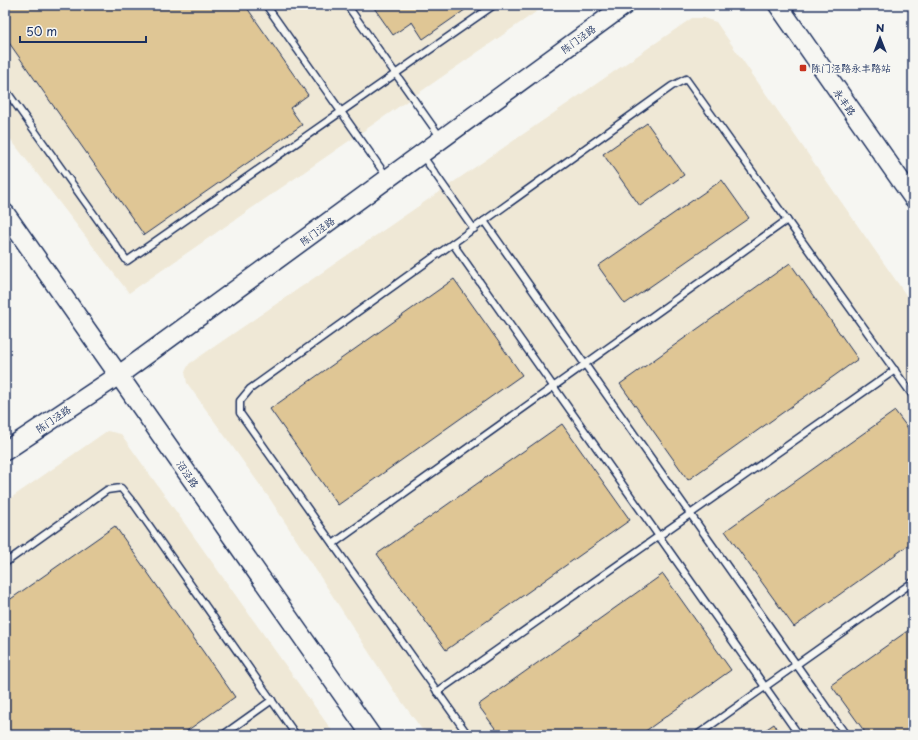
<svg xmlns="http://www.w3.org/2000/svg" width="918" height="740" viewBox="0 0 918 740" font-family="'Playpen Sans','LXGW WenKai TC',sans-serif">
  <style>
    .built { fill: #efe8d6 }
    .building { fill: #dfc695; stroke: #1b2f5e }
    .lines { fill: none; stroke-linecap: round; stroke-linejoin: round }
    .lane-casing { stroke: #1b2f5e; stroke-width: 9 }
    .secondary-casing { stroke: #1b2f5e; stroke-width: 21 }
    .lane { stroke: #f6f6f2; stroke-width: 6 }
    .secondary { stroke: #f6f6f2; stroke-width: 18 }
    .poi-dot { fill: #c8321e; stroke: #f6f6f2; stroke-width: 1.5 }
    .labels { text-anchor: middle; stroke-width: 4; stroke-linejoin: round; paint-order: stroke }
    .street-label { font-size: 10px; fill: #1b2f5e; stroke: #f6f6f2 }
    .poi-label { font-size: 10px; fill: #1b2f5e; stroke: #f6f6f2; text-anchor: start }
  </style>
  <rect width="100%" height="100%" fill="#f6f6f2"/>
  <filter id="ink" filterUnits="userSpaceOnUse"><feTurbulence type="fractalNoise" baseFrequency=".025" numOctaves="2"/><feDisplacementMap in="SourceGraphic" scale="8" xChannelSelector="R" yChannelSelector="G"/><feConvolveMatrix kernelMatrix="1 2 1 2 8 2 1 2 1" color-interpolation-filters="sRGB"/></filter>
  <g filter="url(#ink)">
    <!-- built -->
    <g class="built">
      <polygon points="5,5 546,5 129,293 5,132"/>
      <polygon points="692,18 703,18 716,22 913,305 913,735 426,735 394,691 270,499 187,383 185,372 189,364"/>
      <polygon points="107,431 121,434 335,735 5,735 5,502"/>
    </g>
    <!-- building -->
    <g class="building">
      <polygon points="5,5 245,5 308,95 290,108 302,125 144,235 5,37"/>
      <polygon points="372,5 472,5 423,39 412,22 393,35"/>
      <polygon points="647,123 684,175 640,206 603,154"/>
      <polygon points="722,180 749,218 625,304 598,266"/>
      <polygon points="790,263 858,359 688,480 620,384"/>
      <polygon points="454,279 522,375 338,505 270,409"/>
      <polygon points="895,411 913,435 913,542 794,627 725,531"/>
      <polygon points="562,424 630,520 446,650 377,554"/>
      <polygon points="115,526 235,697 181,735 5,735 5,603"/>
      <polygon points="663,574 731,670 640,735 500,735 478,705"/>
      <polygon points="913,627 913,735 867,735 831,685"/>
      <polygon points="774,724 781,735 758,735"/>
    </g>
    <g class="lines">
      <defs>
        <g id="lane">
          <polyline points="266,5 387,177"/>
          <polyline points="347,5 441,138"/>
          <polyline points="5,89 127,261 494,5"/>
          <polyline points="422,155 474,229"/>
          <polyline points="484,221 846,735"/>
          <polyline points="453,244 799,735"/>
          <polyline points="333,544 787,220"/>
          <polyline points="5,563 107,490 121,488 134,504 296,735"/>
          <polyline points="437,692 895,370"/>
          <polyline points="223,735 272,700"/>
          <polyline points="468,735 240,413 240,401 250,389 672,86 686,79 913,396"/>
          <polyline points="697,735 913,582"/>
        </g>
        <g id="secondary">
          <polyline points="778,5 913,198"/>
          <polyline points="5,213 371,735"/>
          <polyline points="5,451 119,375 625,5"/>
        </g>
      </defs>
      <!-- lane casing -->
      <use href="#lane" class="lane-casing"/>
      <!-- secondary casing -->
      <use href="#secondary" class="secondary-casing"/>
      <!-- lane -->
      <use href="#lane" class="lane"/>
      <!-- secondary -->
      <use href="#secondary" class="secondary"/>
    </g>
  </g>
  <!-- markers -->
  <rect class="poi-dot" x="799" y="64" width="8" height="8" rx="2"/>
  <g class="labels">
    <!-- street labels -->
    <g class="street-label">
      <text transform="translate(578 39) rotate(-36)" y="4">陈门泾路</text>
      <text transform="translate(845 102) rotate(55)" y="4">永丰路</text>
      <text transform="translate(317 231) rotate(-36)" y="4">陈门泾路</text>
      <text transform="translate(53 419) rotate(-34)" y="4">陈门泾路</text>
      <text transform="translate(188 474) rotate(55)" y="4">沼泾路</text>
    </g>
    <!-- poi labels -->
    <g class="poi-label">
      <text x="811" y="72">陈门泾路永丰路站</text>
    </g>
  </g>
  <!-- margin -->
  <rect width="918" height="740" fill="none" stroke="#f6f6f2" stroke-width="20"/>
  <rect x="10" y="10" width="898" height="720" fill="none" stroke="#1b2f5e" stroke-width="1.5" filter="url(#ink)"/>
  <!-- north arrow -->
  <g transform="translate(880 38)" stroke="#f6f6f2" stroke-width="3" paint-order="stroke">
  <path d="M0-3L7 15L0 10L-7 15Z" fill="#1b2f5e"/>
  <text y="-6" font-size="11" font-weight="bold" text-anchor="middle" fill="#1b2f5e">N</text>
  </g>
  <!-- scale -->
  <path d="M20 36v6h126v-6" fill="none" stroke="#1b2f5e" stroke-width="2"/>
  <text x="26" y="36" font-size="12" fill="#1b2f5e" stroke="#f6f6f2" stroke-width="3" paint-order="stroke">50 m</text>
</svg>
